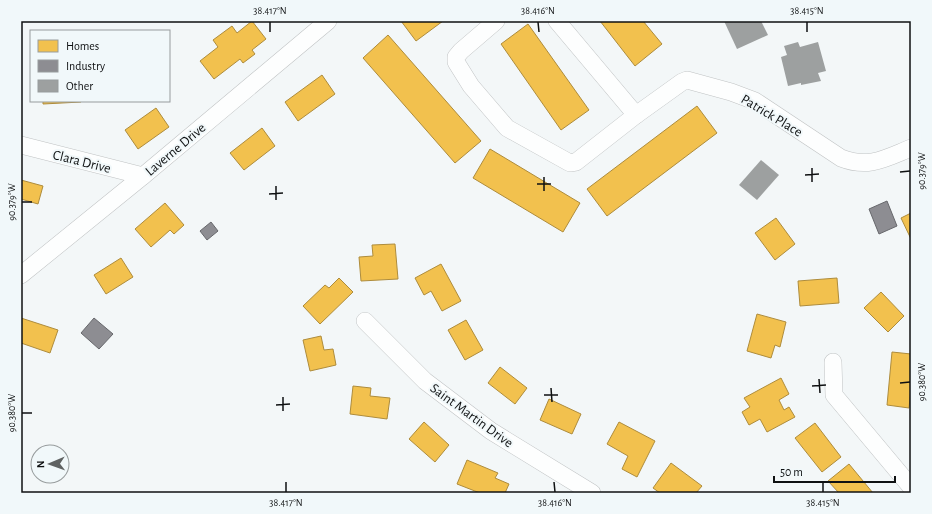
<svg xmlns="http://www.w3.org/2000/svg" width="932" height="514" viewBox="0 0 932 514" font-family="'Alegreya Sans',sans-serif">
  <style>
    .homes { fill: #f2c14e; stroke: #ae8c3c }
    .industry { fill: #8d8d92; stroke: #67686c }
    .building { fill: #9da0a0 }
    .lines { fill: none; stroke-linecap: round; stroke-linejoin: round }
    .minor-casing { stroke: #c0c3c4; stroke-width: 18 }
    .minor { stroke: #fdfefe; stroke-width: 17 }
    .ticks { fill: none; stroke: #0f1112; stroke-width: 1.5 }
    .labels { text-anchor: middle; stroke-width: 4; stroke-linejoin: round; paint-order: stroke }
    .street-label { font-size: 14px; fill: #0f1112; stroke: #f1f8fa }
    .neatline { fill: none; stroke: #0f1112; stroke-width: 1.5 }
    .ticks-label { font-size: 10px; text-anchor: middle; fill: #0f1112 }
  </style>
  <rect width="100%" height="100%" fill="#f3f7f8"/>
  <!-- homes -->
  <g class="homes">
    <polygon points="252,21 266,39 252,50 255,54 243,63 240,59 214,79 200,61 218,47 213,40 232,26 237,33"/>
    <polygon points="401,21 443,21 416,41"/>
    <polygon points="600,21 643,21 662,44 635,66"/>
    <polygon points="528,24 589,110 561,130 501,44"/>
    <polygon points="388,35 481,141 455,163 363,58"/>
    <polygon points="322,75 335,94 298,121 285,102"/>
    <polygon points="43,101 81,101 81,102 43,104"/>
    <polygon points="697,106 717,133 607,216 587,189"/>
    <polygon points="156,108 169,127 138,149 125,130"/>
    <polygon points="262,128 275,146 244,170 230,153"/>
    <polygon points="490,149 580,203 563,232 473,178"/>
    <polygon points="21,180 43,186 38,204 21,199"/>
    <polygon points="165,203 184,225 174,234 170,230 151,247 135,229"/>
    <polygon points="911,213 911,239 901,218"/>
    <polygon points="776,218 795,244 775,260 755,233"/>
    <polygon points="395,244 398,279 361,281 359,257 373,256 372,245"/>
    <polygon points="121,258 133,277 106,294 94,275"/>
    <polygon points="441,264 461,301 442,311 431,291 424,295 415,278"/>
    <polygon points="339,278 353,292 320,324 303,306 325,285 329,288"/>
    <polygon points="837,278 839,303 800,306 798,281"/>
    <polygon points="881,292 904,316 888,332 864,308"/>
    <polygon points="757,314 786,322 780,347 775,345 771,358 747,351"/>
    <polygon points="21,318 58,330 50,353 21,343"/>
    <polygon points="466,320 483,350 465,360 448,330"/>
    <polygon points="321,336 324,350 333,349 336,365 310,371 303,340"/>
    <polygon points="892,352 911,354 911,388 909,408 887,405"/>
    <polygon points="500,367 527,388 515,404 488,383"/>
    <polygon points="781,378 789,394 779,400 784,410 789,407 795,417 767,432 760,419 749,425 742,412 750,407 744,398"/>
    <polygon points="353,386 371,388 370,396 390,398 387,419 350,414"/>
    <polygon points="549,399 581,414 572,434 540,420"/>
    <polygon points="424,422 449,445 435,462 409,439"/>
    <polygon points="619,422 655,441 637,477 622,469 628,456 607,444"/>
    <polygon points="815,423 841,457 822,472 795,438"/>
    <polygon points="467,460 498,473 495,478 509,484 505,493 480,493 457,484"/>
    <polygon points="671,463 702,486 696,493 660,493 653,488"/>
    <polygon points="849,464 873,493 839,493 828,481"/>
  </g>
  <!-- industry -->
  <g class="industry">
    <polygon points="887,201 897,226 879,234 869,209"/>
    <polygon points="211,222 218,231 207,240 200,231"/>
    <polygon points="94,318 113,334 99,349 81,333"/>
  </g>
  <!-- building -->
  <g class="building">
    <polygon points="724,21 761,21 768,35 737,49"/>
    <polygon points="798,42 800,47 818,42 826,71 818,73 821,81 801,85 801,83 788,86 781,57 787,55 784,46"/>
    <polygon points="761,160 779,175 757,200 739,185"/>
  </g>
  <g class="lines">
    <defs>
      <g id="minor">
        <path d="M 496,21 L 461,51 L 456,57 L 456,62 L 471,86 L 507,128 L 570,163 L 576,162 L 636,115 L 682,82 L 687,80 L 731,92 L 755,101 L 841,158 C 869,169 886,158 911,148"/>
        <polyline points="557,21 636,115"/>
        <polyline points="21,145 143,176"/>
        <polyline points="21,275 143,176 328,21"/>
        <polyline points="365,321 425,381 491,431 592,493"/>
        <polyline points="833,362 834,395 911,487"/>
      </g>
    </defs>
    <!-- minor casing -->
    <use href="#minor" class="minor-casing"/>
    <!-- minor -->
    <use href="#minor" class="minor"/>
  </g>
  <!-- ticks -->
  <path class="ticks" d="M 270,22 L 270,32M 538,22 L 539,32M 807,22 L 807,32M 812,168 L 812,182M 900,172 L 910,171M 805,175 L 819,174M 544,177 L 544,191M 537,184 L 551,184M 276,186 L 276,200M 269,194 L 283,193M 22,202 L 32,202M 819,379 L 820,393M 900,383 L 910,382M 812,386 L 826,385M 551,388 L 552,402M 544,395 L 558,395M 283,397 L 283,411M 276,405 L 290,404M 22,413 L 32,413M 286,482 L 286,492M 554,482 L 555,492M 823,482 L 823,492"/>
  <g class="labels">
    <!-- street labels -->
    <g class="street-label">
      <text transform="translate(772 115) rotate(31)" y="5">Patrick Place</text>
      <text transform="translate(175 149) rotate(-40)" y="5">Laverne Drive</text>
      <text transform="translate(82 161) rotate(14)" y="5">Clara Drive</text>
      <text transform="translate(472 415) rotate(36)" y="5">Saint Martin Drive</text>
    </g>
  </g>
  <!-- border -->
  <rect width="932" height="514" fill="none" stroke="#f1f8fa" stroke-width="44"/>
  <!-- legend -->
  <rect x="30" y="30" width="140" height="72" fill="#f1f8fa" stroke="#979c9d"/>
  <rect x="38" y="40" width="20" height="12" fill="#f2c14e" stroke="#979c9d"/>
  <text x="66" y="50" font-size="12" fill="#0f1112">Homes</text>
  <rect x="38" y="60" width="20" height="12" fill="#8d8d92" stroke="#979c9d"/>
  <text x="66" y="70" font-size="12" fill="#0f1112">Industry</text>
  <rect x="38" y="80" width="20" height="12" fill="#9da0a0" stroke="#979c9d"/>
  <text x="66" y="90" font-size="12" fill="#0f1112">Other</text>
  <!-- north arrow -->
  <g transform="translate(50 464) rotate(268)"><circle r="19" fill="#f1f8fa" stroke="#979c9d"/>
  <path d="M0-3L7 15L0 10L-7 15Z" fill="#5f6262"/>
  <text y="-6" font-size="11" font-weight="bold" text-anchor="middle" fill="#0f1112">N</text>
  </g>
  <!-- scale -->
  <path d="M774 476v6h121v-6" fill="none" stroke="#0f1112" stroke-width="2"/>
  <text x="780" y="476" font-size="12" fill="#0f1112" stroke="#f1f8fa" stroke-width="3" paint-order="stroke">50 m</text>
  <rect x="22" y="22" width="888" height="470" class="neatline"/>
  <g class="ticks-label">
    <text x="270" y="14">38.417°N</text>
    <text x="538" y="14">38.416°N</text>
    <text x="807" y="14">38.415°N</text>
    <text transform="translate(921 171) rotate(-90)" y="4">90.379°W</text>
    <text transform="translate(11 202) rotate(-90)" y="4">90.379°W</text>
    <text transform="translate(921 382) rotate(-90)" y="4">90.380°W</text>
    <text transform="translate(11 413) rotate(-90)" y="4">90.380°W</text>
    <text x="286" y="506">38.417°N</text>
    <text x="555" y="506">38.416°N</text>
    <text x="823" y="506">38.415°N</text>
  </g>
</svg>
